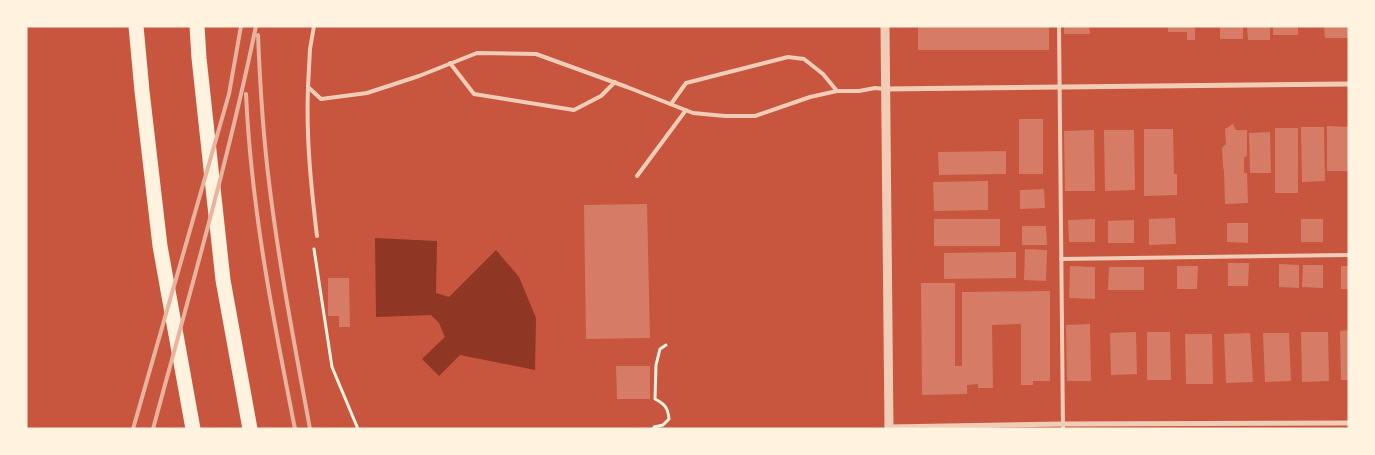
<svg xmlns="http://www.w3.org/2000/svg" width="1375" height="455" viewBox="0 0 1375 455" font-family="Commissioner,sans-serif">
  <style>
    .water { fill: #8f3625 }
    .building { fill: #d67c66 }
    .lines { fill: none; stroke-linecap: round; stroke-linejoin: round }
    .path { stroke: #fff3e0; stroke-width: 3 }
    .service { stroke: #f1ccb7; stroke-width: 4 }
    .minor { stroke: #f1ccb7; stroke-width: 5 }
    .tertiary { stroke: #f1ccb7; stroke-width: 9 }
    .motorway { stroke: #fff3e0; stroke-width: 15 }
    .rail { stroke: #e9b49f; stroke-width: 4 }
  </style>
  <rect width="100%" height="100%" fill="#c8553d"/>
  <!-- water -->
  <polygon class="water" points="375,238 437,241 436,293 449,297 496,250 519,277 536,318 535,370 460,355 439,376 422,359 445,337 439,323 431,315 376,317"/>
  <!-- building -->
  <g class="building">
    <rect x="918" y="26" width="131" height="24"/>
    <polygon points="1064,26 1089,26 1090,34 1064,34"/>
    <polygon points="1168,26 1195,26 1195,40 1187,40 1187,32 1168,32"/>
    <rect x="1220" y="26" width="23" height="13"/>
    <polygon points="1247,26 1270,26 1270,40 1248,40"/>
    <rect x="1273" y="26" width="25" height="9"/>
    <polygon points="1324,26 1349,26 1349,38 1325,38"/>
    <rect x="1019" y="119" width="24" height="55"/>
    <polygon points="1233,124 1236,130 1247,130 1247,156 1244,158 1244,173 1247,173 1248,203 1225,204 1224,171 1223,167 1222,148 1226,144 1225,129"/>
    <polygon points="1327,126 1349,127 1349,171 1327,171"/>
    <polygon points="1301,127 1324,127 1325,181 1302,182"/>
    <rect x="1275" y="128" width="23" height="65"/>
    <polygon points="1144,129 1173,129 1174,174 1177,174 1177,195 1144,196"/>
    <polygon points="1094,130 1095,191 1065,191 1064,131"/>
    <polygon points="1104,130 1134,130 1135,190 1105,191"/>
    <polygon points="1270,132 1271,173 1250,173 1249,133"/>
    <polygon points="1006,151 1006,174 939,175 938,152"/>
    <polygon points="988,181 988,210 934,211 933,182"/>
    <polygon points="1044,189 1045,208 1020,209 1020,190"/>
    <polygon points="647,204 650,338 586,339 584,205"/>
    <polygon points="1175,218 1176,244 1149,245 1149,219"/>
    <rect x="934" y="219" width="66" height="27"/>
    <polygon points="1095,219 1095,242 1069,242 1068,220"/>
    <rect x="1301" y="219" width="22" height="23"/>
    <polygon points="1134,220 1134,243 1108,243 1108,221"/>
    <polygon points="1227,223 1248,223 1248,243 1227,242"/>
    <polygon points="1022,226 1046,226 1047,245 1022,245"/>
    <polygon points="1025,249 1047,250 1046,281 1024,280"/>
    <polygon points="1016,252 1016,278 944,279 944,253"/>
    <polygon points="1228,263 1249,263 1248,286 1228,286"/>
    <polygon points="1279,264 1299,265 1299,288 1279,287"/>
    <polygon points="1303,265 1323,265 1323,288 1302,287"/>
    <polygon points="1070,266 1095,267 1095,299 1069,298"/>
    <polygon points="1177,266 1198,266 1197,289 1177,289"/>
    <rect x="1341" y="266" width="8" height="23"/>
    <polygon points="1109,267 1144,267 1144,290 1108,290"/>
    <polygon points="328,278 349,278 350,327 339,327 339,316 328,316"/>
    <polygon points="921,283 955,283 955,366 962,366 962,292 1050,291 1050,381 1033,381 1033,385 1021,385 1021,324 992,325 993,388 978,388 978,384 967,385 967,394 922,395"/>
    <polygon points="1090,324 1091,381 1067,381 1066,325"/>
    <polygon points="1349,330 1349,380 1341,380 1340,331"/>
    <polygon points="1136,332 1137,374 1111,375 1110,333"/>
    <polygon points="1147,332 1170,332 1171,380 1147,380"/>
    <polygon points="1301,332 1328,332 1329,381 1302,382"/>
    <polygon points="1250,333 1253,382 1226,383 1224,334"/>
    <polygon points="1263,333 1289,333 1291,381 1265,382"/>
    <polygon points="1185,334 1212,334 1213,384 1186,384"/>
    <polygon points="616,366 650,366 650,399 617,399"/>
  </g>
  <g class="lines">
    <!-- path -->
    <g class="path">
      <polyline points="314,249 332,367 358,429"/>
      <path d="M 654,429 L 654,427 L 663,425 L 669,419 C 668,408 665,404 655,399 L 656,365 L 660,349 L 666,345"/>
    </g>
    <!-- service -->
    <g class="service">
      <polyline points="314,26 310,49 308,87 321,99 367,93 419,76 477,53 536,54 627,87 693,113 725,116 755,116 810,97 837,91 859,91 875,88 885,89"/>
      <polyline points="1059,26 1063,429"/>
      <polyline points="450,63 474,94 574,110 601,96 615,82"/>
      <path d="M 308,87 C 306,138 311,186 317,236"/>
      <polyline points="671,104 686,83 788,57 804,59 823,74 837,91"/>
      <polyline points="637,176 686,110"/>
      <polyline points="1061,259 1349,255"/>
    </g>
    <!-- minor -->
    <g class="minor">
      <polyline points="885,89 1349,84"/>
      <polyline points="889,427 1063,424 1349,423"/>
    </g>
    <!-- tertiary -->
    <polyline class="tertiary" points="885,26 889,429"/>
    <!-- motorway -->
    <g class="motorway">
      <polyline points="136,26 142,91 160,246 193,429"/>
      <polyline points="197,26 199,58 223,280 250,429"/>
    </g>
    <!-- rail -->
    <g class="rail">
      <path d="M 258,35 C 260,84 263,134 269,182 C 279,265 295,347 310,429"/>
      <path d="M 246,94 C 251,207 273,318 295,429"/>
      <polyline points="133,429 229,94 241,26"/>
      <path d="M 153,429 C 189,295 228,162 256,26"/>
    </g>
  </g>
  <!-- border -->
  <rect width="1375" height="455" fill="none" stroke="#fff3e0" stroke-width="55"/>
</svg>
